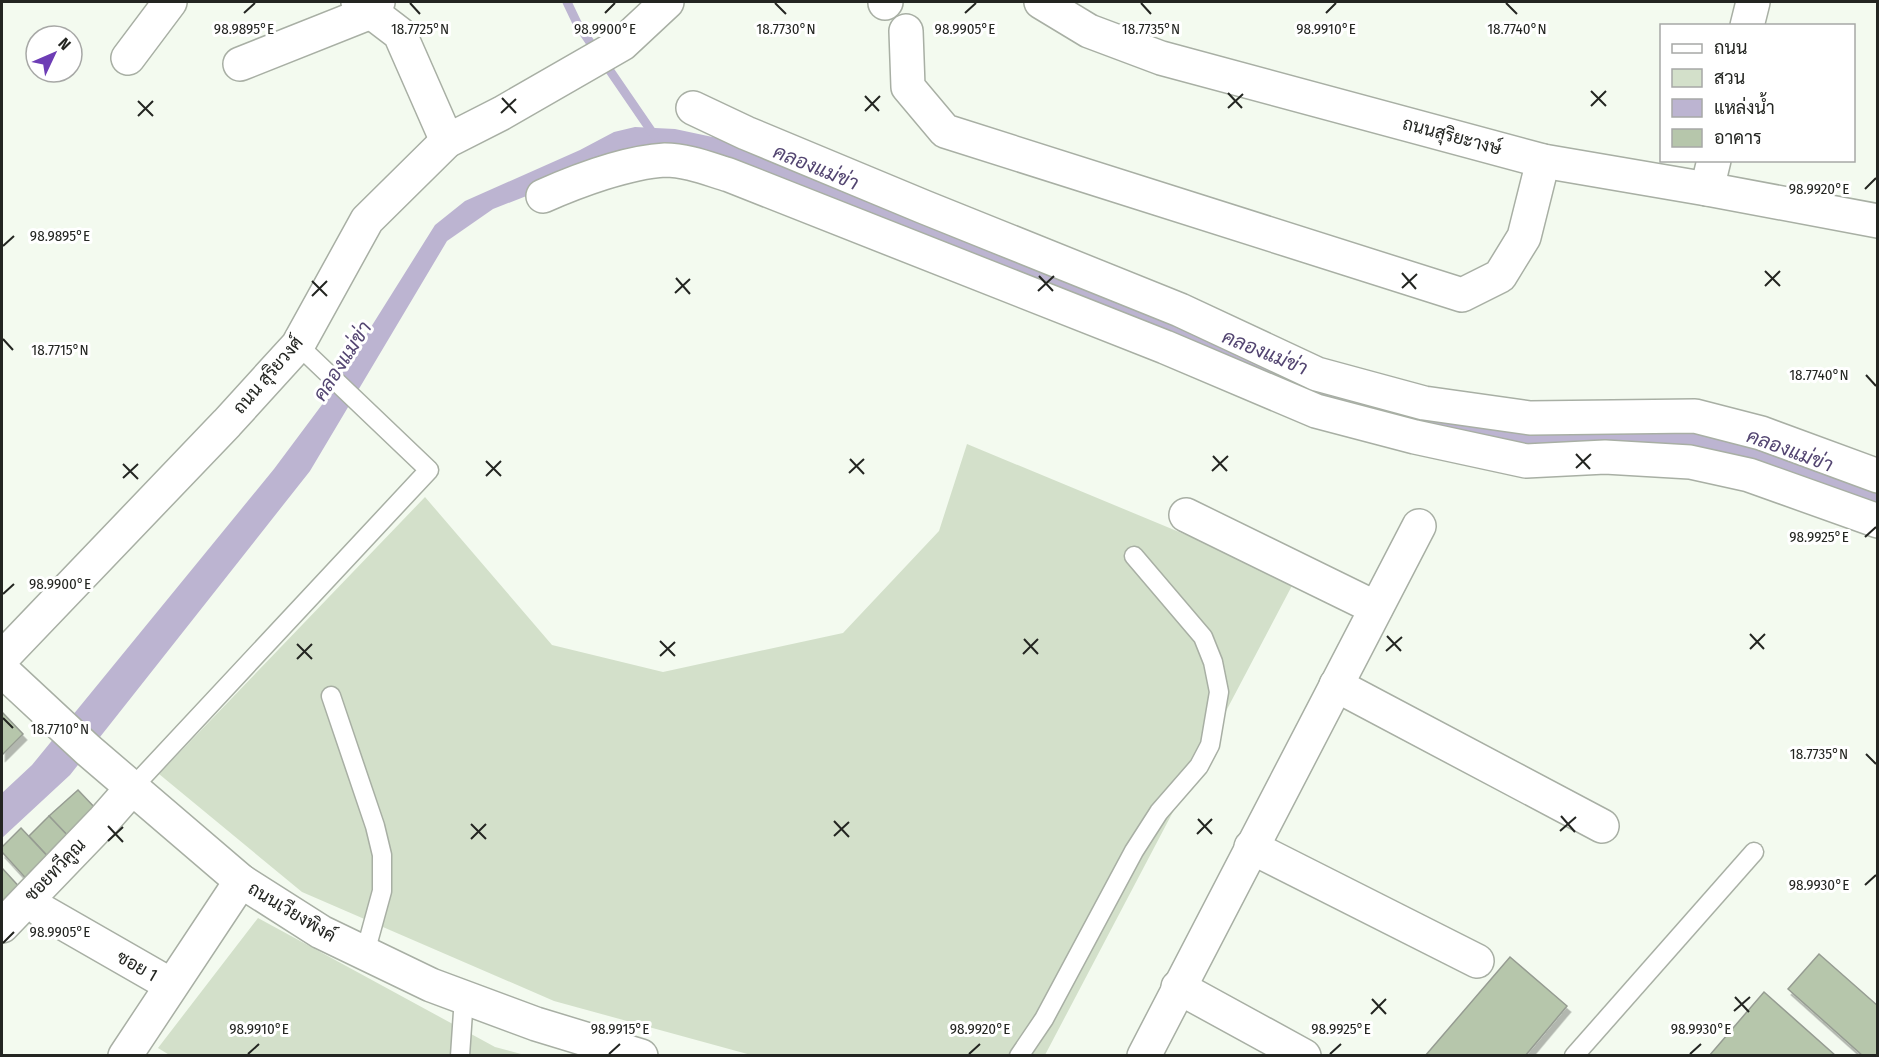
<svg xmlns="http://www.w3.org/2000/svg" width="1879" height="1057" viewBox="0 0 1879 1057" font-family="'Fira Sans Condensed',Sarabun,sans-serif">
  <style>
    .green { fill: #d3e0ca }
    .water { fill: #bcb4d1 }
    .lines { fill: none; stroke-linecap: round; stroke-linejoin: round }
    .stream { stroke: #bcb4d1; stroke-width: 9 }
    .building { fill: #b6c6ab; stroke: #969c92; stroke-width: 1.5; filter: url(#shadow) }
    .lane-casing { stroke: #a8afa4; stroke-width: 21 }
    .street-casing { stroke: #a8afa4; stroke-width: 36 }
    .secondary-casing { stroke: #a8afa4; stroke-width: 36 }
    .lane { stroke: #fff; stroke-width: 18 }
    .street { stroke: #fff; stroke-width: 33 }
    .secondary { stroke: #fff; stroke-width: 33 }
    .ticks { fill: none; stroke: #232521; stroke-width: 2 }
    .labels { text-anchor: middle; stroke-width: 6; stroke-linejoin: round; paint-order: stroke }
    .street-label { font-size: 18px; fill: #232521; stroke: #fff }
    .water-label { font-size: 20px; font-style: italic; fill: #534571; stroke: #fff }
    .ticks-label { font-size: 15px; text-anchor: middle; fill: #232521; stroke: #fff; stroke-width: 6; stroke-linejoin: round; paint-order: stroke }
  </style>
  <defs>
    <filter id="shadow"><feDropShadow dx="3.5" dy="6" stdDeviation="0" flood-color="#0004"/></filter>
  </defs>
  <rect width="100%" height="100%" fill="#f3faef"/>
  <!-- green -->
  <g class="green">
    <polygon points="967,444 1295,580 1045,1055 751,1055 554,1001 302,892 159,774 425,497 552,645 663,672 843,633 939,531"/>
    <polygon points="258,918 495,1047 525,1055 171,1056 158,1048"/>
  </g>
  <!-- water -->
  <polygon class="water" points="635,127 675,129 736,142 1303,376 1692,430 1877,483 1877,514 1809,484 1526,452 1415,434 722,161 575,177 493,209 447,241 310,471 70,775 2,838 2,793 32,765 274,469 324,402 435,225 465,201 580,150 614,132"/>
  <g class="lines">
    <!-- stream -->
    <g class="stream">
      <polyline points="567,2 577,23 596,51"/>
      <polyline points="604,62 654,135"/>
    </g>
  </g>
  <!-- building -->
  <g class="building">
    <polygon points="2,712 23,734 2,755"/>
    <polygon points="78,790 98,811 70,838 49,816"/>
    <polygon points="49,816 70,838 53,862 29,836"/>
    <polygon points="21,828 53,862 31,884 2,852 2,847"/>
    <polygon points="2,868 24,892 2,913"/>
    <polygon points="1819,954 1878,1006 1878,1056 1863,1056 1788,989"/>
    <polygon points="1510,957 1567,1006 1525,1056 1425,1056"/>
    <polygon points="1764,992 1836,1056 1709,1056"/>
  </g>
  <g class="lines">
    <defs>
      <g id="lane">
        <polyline points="331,696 375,826 382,855 382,891 365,953"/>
        <polyline points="133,787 429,470 298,345"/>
        <polyline points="460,1056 464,997"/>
        <polyline points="1019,1056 1044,1019 1134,851 1159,812 1199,766 1210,745 1219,692 1213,662 1203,637 1134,556"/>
        <polyline points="1574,1056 1754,852"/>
      </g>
      <g id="street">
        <polyline points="358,2 400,34 447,141"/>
        <polyline points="1041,2 1089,31 1161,58 1543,161 1707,189 1878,221"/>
        <polyline points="885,3 886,2"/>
        <polyline points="1747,26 1753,2"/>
        <polyline points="906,31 908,87 945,131 1462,295 1500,276 1524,237 1543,161"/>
        <polyline points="128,58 170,2"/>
        <polyline points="240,64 371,12 378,2"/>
        <polyline points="693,108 746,133 924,207 1180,310 1317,374 1424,403 1530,418 1695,416 1761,433 1878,476"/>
        <polyline points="1707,189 1714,160"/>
        <path d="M 543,196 C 577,181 628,162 665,160 C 686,160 709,169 729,175 L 1165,347 L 1316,411 L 1415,437 L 1526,461 L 1605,457 L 1690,462 L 1749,475 L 1878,521"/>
        <polyline points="1186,515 1376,608"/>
        <polyline points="1336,685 1602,826"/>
        <polyline points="1251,847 1477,961"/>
        <polyline points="42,911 171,985"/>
        <polyline points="2,926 104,820 133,787"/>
        <polyline points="1178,987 1304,1056"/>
        <polyline points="125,1056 241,881"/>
        <polyline points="1144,1056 1419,526"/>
      </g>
      <g id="secondary">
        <polyline points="2,658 227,423 298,345 367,220 447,141 502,113 622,44 667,2"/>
        <polyline points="2,670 88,750 241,881 321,932 431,985 536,1024 641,1056"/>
      </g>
    </defs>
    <!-- lane casing -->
    <use href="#lane" class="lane-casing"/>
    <!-- street casing -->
    <use href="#street" class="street-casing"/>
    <!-- secondary casing -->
    <use href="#secondary" class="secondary-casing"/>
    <!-- lane -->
    <use href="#lane" class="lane"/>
    <!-- street -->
    <use href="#street" class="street"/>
    <!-- secondary -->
    <use href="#secondary" class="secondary"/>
  </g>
  <!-- ticks -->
  <path class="ticks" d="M 410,3 L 420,14M 775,3 L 786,14M 1141,3 L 1151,14M 1506,3 L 1517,14M 244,13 L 255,3M 605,13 L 615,3M 965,13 L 976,3M 1326,13 L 1336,3M 1591,91 L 1606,106M 1228,93 L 1242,108M 865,96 L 879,111M 502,98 L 516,113M 138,101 L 153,116M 1591,106 L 1606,91M 1228,108 L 1243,94M 865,111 L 880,96M 501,113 L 516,99M 138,116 L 153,101M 1865,189 L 1876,178M 3,246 L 14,236M 1765,271 L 1780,286M 1402,273 L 1416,289M 1039,276 L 1053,291M 676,278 L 690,294M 312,281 L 327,296M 1765,286 L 1780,271M 1402,288 L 1417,274M 1038,291 L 1054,276M 675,293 L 690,279M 312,296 L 327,281M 3,339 L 13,350M 1866,375 L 1876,386M 1576,454 L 1590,469M 1213,456 L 1227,471M 850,459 L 864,474M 486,461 L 501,476M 123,464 L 138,479M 1576,468 L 1591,454M 1212,471 L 1228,456M 849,473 L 864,459M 486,476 L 501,461M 123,478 L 138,464M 1865,537 L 1876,527M 3,594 L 14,584M 1750,634 L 1764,649M 1387,636 L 1401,651M 1024,639 L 1038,654M 660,641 L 675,656M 297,644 L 312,659M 1750,649 L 1765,634M 1386,651 L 1402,637M 1023,654 L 1038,639M 660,656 L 675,642M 297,659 L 312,644M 3,718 L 13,728M 1866,754 L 1876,764M 1561,816 L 1575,832M 1198,819 L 1212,834M 834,821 L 849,837M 471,824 L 486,839M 108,826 L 123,842M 1560,831 L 1576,817M 1197,834 L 1212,819M 834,836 L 849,822M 471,839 L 486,824M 108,841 L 123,827M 1865,885 L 1876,875M 3,943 L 14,932M 1735,997 L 1749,1012M 1372,999 L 1386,1014M 1734,1011 L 1750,997M 1371,1014 L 1386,999M 248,1054 L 259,1044M 609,1054 L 620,1044M 969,1054 L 980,1044M 1330,1054 L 1341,1044M 1690,1054 L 1701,1044"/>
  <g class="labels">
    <!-- street labels -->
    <g class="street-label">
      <text transform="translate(1452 136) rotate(15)" y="6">ถนนสุริยะางษ์</text>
      <text transform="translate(268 375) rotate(-49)" y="6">ถนน สุริยวงศ์</text>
      <text transform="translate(55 870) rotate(-46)" y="6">ซอยทวีคูณ</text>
      <text transform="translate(292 912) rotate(31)" y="6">ถนนเวียงพิงค์</text>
      <text transform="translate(137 966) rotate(30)" y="6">ซอย 1</text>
    </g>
    <!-- water labels -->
    <g class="water-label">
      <text transform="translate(816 167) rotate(22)" y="7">คลองแม่ข่า</text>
      <text transform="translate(1265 352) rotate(22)" y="7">คลองแม่ข่า</text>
      <text transform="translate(342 361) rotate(-57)" y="7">คลองแม่ข่า</text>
      <text transform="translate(1790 450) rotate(20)" y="7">คลองแม่ข่า</text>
    </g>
  </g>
  <g class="ticks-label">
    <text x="244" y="34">98.9895°E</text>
    <text x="605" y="34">98.9900°E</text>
    <text x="965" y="34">98.9905°E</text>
    <text x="1326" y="34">98.9910°E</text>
    <text x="1517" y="34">18.7740°N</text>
    <text x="420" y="34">18.7725°N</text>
    <text x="786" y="34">18.7730°N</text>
    <text x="1151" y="34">18.7735°N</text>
    <text x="1819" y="194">98.9920°E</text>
    <text x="60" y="241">98.9895°E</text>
    <text x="60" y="355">18.7715°N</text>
    <text x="1819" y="380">18.7740°N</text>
    <text x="1819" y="542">98.9925°E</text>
    <text x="60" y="589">98.9900°E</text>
    <text x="60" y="734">18.7710°N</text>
    <text x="1819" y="759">18.7735°N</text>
    <text x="1819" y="890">98.9930°E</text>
    <text x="60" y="937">98.9905°E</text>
    <text x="259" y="1034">98.9910°E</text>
    <text x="620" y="1034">98.9915°E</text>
    <text x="980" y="1034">98.9920°E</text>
    <text x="1341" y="1034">98.9925°E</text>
    <text x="1701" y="1034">98.9930°E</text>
  </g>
  <!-- border -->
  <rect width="1879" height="1057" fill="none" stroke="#232521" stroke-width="6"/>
  <!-- legend -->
  <rect x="1660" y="24" width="195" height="138" fill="#ffffff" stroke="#a7a8a6" stroke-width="1.5"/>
  <rect x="1672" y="44" width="30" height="9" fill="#ffffff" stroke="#a7a8a6" stroke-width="1.5"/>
  <text x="1714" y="54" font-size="18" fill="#232521">ถนน</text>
  <rect x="1672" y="69" width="30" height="18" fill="#d3e0ca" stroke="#a7a8a6" stroke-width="1.5"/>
  <text x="1714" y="84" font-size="18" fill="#232521">สวน</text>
  <rect x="1672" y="99" width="30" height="18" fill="#bcb4d1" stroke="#a7a8a6" stroke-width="1.5"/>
  <text x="1714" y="114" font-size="18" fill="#232521">แหล่งน้ำ</text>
  <rect x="1672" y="129" width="30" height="18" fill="#b6c6ab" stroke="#a7a8a6" stroke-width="1.5"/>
  <text x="1714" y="144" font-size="18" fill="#232521">อาคาร</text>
  <!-- north arrow -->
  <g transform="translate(54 54) rotate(46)"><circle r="28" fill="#ffffff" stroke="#a7a8a6" stroke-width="1.5"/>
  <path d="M0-4.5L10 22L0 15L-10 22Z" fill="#6d3db5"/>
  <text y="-9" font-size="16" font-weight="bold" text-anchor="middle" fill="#232521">N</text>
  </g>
</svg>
